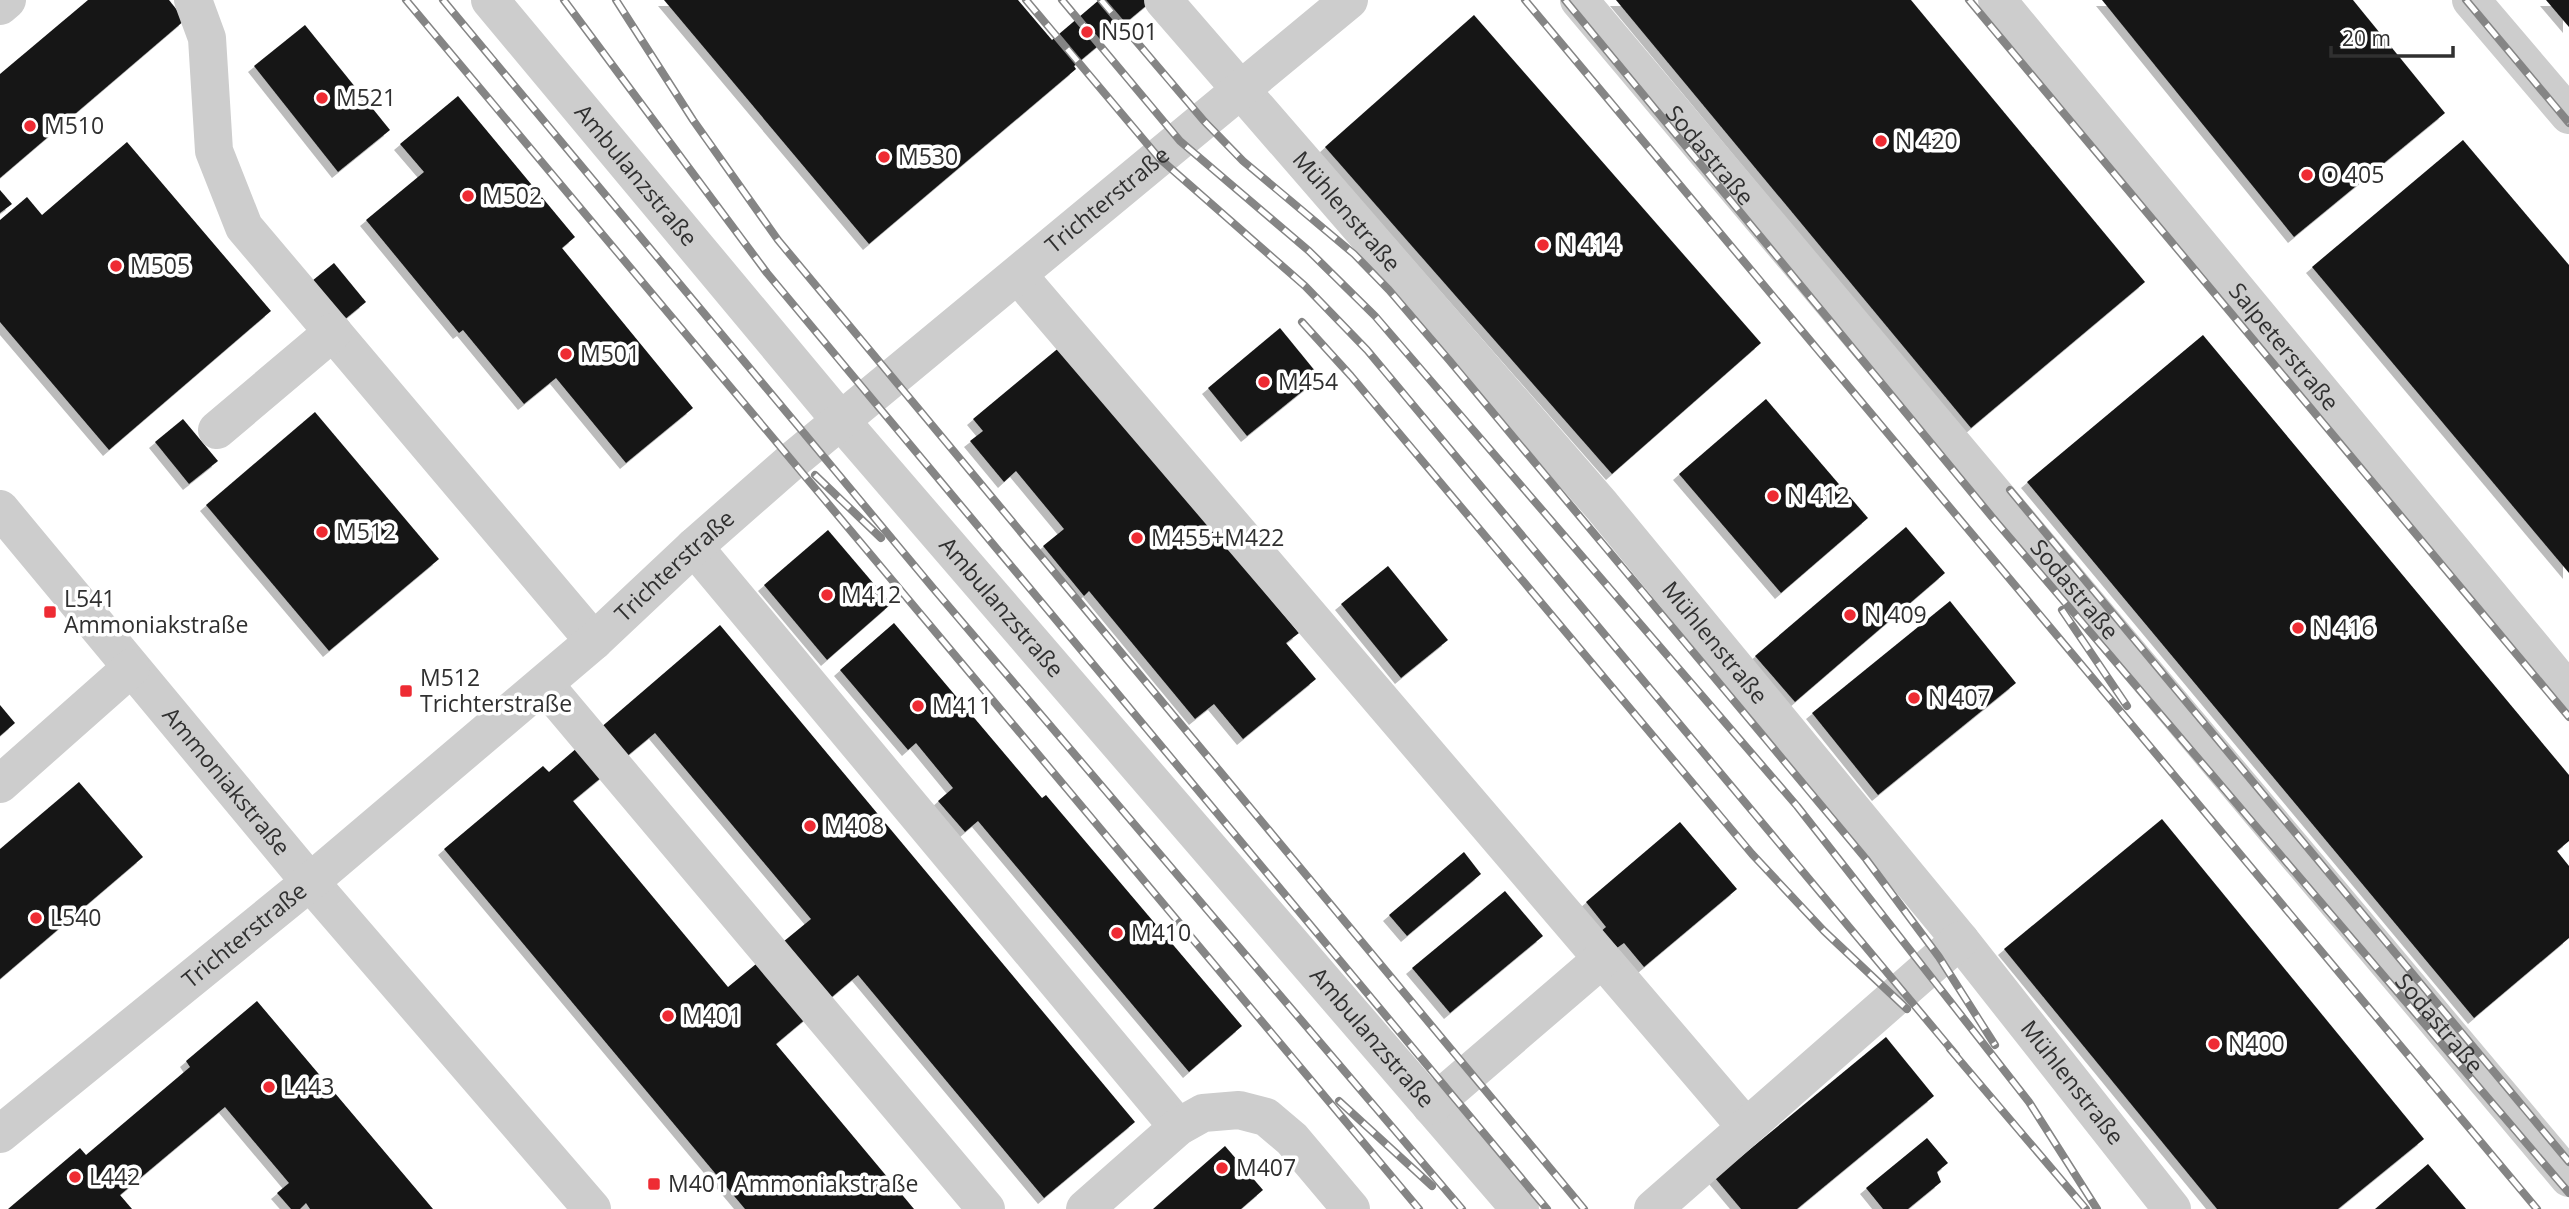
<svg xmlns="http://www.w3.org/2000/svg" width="2569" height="1209" viewBox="0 0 2569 1209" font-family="'Open Sans',sans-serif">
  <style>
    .building { fill: #171717; fill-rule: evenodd; filter: url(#shadow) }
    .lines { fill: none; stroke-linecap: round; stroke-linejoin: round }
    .minor { stroke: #cdcdcd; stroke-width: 38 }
    .rail-casing { stroke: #858585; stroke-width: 8 }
    .rail { stroke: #fff; stroke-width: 5; stroke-dasharray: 16; stroke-linecap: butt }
    .poi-dot { fill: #ee2b33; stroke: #fff; stroke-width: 2.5 }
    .labels { text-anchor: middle; stroke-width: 7; stroke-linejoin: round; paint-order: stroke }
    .poi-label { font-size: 23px; fill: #303030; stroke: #fff; text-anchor: start }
    .street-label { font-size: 23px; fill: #303030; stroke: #fff }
  </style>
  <defs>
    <filter id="shadow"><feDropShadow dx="-6" dy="6" stdDeviation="0" flood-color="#0004"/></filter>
  </defs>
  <rect width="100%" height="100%" fill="#fff"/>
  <!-- building -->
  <g class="building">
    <polygon points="88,0 169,0 185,20 0,178 0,74"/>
    <polygon points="664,0 1018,0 1052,40 1099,0 1153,0 1074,66 1076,69 869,244"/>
    <polygon points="1616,0 1911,0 2145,282 1971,428"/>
    <polygon points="2102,0 2353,0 2445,113 2294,237"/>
    <polygon points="2546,0 2569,0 2569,27"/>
    <polygon points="1474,15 1761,343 1612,474 1325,147"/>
    <polygon points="305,25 390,130 338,172 254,66"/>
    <polygon points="458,96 575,237 562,248 693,408 626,463 556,378 524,404 463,330 459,333 366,220 424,172 400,144"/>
    <polygon points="2463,140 2569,265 2569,573 2312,267"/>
    <polygon points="127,142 271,311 109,450 0,322 0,220 27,197 42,215"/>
    <polygon points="0,190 12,204 0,213"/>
    <polygon points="334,263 366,302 344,320 312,281"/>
    <polygon points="1280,328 1320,377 1247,436 1208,388"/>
    <polygon points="2203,335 2569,775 2569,841 2557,851 2569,866 2569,938 2474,1018 2027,482"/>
    <polygon points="1061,346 1299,633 1286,643 1316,679 1243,739 1214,704 1195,719 1089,591 1084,596 1043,546 1064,529 1016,471 1004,482 970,441 983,431 973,419"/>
    <polygon points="1766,399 1868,518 1781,593 1679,474"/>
    <polygon points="315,412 439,559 329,651 206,505"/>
    <polygon points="183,419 218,461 189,484 155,442"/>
    <polygon points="1906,527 1945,573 1795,702 1755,656"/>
    <polygon points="828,530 891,604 827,660 764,585"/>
    <polygon points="1388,566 1448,640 1401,678 1341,604"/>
    <polygon points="1950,601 2016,683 1878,795 1812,713"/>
    <polygon points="894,623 1042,798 1046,795 1242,1026 1189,1072 978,821 965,832 938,801 953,788 916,743 908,750 840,670"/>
    <path d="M 720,625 L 1135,1122 L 1044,1198 L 858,975 L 776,1044 L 914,1209 L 745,1209 L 444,849 L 543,766 L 549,772 ZM 655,733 L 811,919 L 728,987 L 573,801 Z"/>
    <polygon points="0,705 15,723 0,736"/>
    <polygon points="79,782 143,857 0,979 0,849"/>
    <polygon points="2162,819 2424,1139 2338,1209 2217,1209 2004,949"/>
    <polygon points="1680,822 1737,889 1644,967 1624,943 1614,950 1599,933 1606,927 1586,902"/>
    <polygon points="1464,852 1481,874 1407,936 1389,915"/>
    <polygon points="1505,891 1543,936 1450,1013 1412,968"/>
    <polygon points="257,1001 433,1209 310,1209 306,1203 300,1209 291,1209 277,1193 289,1183 225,1107 120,1195 132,1209 8,1209 80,1148 86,1155 190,1067 186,1061"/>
    <polygon points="1886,1037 1934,1096 1797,1209 1741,1209 1715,1178"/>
    <polygon points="1927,1138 1948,1163 1937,1172 1941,1182 1908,1209 1883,1209 1866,1188"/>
    <polygon points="1225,1146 1263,1190 1241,1209 1153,1209"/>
    <polygon points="2428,1164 2466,1209 2375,1209"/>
  </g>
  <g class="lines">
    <!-- minor -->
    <g class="minor">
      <polyline points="193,0 207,38 214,151 244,227 594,641"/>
      <path id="s1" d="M 490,0 L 841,421 L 1520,1209"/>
      <path id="s2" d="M 1163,0 L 1602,506 L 1960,940 L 2172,1209"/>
      <path id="s3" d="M 1579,0 L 2569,1178"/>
      <path id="s4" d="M 1997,0 L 2569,692"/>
      <polyline points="2471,0 2569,115"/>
      <polyline points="0,6 7,0"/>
      <polyline points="1018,275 1746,1127"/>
      <polyline points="217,430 333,332"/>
      <path id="s5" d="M 0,509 L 310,882 L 592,1209"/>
      <polyline points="694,547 1178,1127"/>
      <polyline points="544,684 986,1209"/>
      <polyline points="0,784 131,668"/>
      <polyline points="1431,1106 1602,959"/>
      <path id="s6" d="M 0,1134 L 310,882 L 594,641 L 694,547 L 792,461 L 1349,0"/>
      <polyline points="1085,1209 1178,1127 1203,1113 1239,1110 1266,1117 1292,1139 1351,1209"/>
      <polyline points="1653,1209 1960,940"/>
    </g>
    <defs>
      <g id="rail">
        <polyline points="406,0 1419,1209"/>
        <polyline points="443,0 933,588 1462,1209"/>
        <polyline points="564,0 767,273 1547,1209"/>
        <polyline points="616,0 693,120 778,240 1584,1209"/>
        <polyline points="1026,0 1159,158 1305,286 1367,350 1956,1055"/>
        <polyline points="1062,0 1180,141 1309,251 1375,316 1797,806 2029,1102 2097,1209"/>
        <polyline points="1101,0 1204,121 1243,161 1354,254 1389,290 1449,360 1866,859 1939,957 1995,1045"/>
        <polyline points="1525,0 2537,1209"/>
        <polyline points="1565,0 1992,517 2569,1193"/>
        <polyline points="1969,0 2569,717"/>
        <polyline points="2466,0 2569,123"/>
        <polyline points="1302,322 1351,376 1752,854 1824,931 1907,1009"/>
        <polyline points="815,475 881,538"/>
        <polyline points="2010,490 2569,1162"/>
        <polyline points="2062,610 2127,706"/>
        <polyline points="1950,1049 2086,1209"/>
        <polyline points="1339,1101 1432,1186"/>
      </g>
    </defs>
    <!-- rail casing -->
    <use href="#rail" class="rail-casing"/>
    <!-- rail -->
    <use href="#rail" class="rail"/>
  </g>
  <!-- markers -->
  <g class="poi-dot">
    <circle cx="1087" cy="32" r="7"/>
    <circle cx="322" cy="98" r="7"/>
    <circle cx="30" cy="126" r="7"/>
    <circle cx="1881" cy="141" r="7"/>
    <circle cx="884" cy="157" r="7"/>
    <circle cx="2307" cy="175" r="7"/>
    <circle cx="468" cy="196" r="7"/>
    <circle cx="1543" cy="245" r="7"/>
    <circle cx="116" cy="266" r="7"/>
    <circle cx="566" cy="354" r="7"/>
    <circle cx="1264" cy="382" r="7"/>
    <circle cx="1773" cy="496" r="7"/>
    <circle cx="322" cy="532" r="7"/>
    <circle cx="1137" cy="538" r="7"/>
    <circle cx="827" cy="595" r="7"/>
    <rect x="43" y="605" width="14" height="14" rx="3.5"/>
    <circle cx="1850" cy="615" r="7"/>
    <circle cx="2298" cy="628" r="7"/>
    <rect x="399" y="684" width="14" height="14" rx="3.5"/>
    <circle cx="1914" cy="698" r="7"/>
    <circle cx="918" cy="706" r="7"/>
    <circle cx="810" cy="826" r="7"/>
    <circle cx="36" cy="918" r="7"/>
    <circle cx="1117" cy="933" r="7"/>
    <circle cx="668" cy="1016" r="7"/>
    <circle cx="2214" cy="1044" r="7"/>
    <circle cx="269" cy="1087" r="7"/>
    <circle cx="1222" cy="1168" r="7"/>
    <circle cx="75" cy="1177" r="7"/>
    <rect x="647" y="1177" width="14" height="14" rx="3.5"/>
  </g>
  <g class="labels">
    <!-- poi labels -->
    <g class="poi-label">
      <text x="1101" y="40">N501</text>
      <text x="336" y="106">M521</text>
      <text x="44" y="134">M510</text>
      <text x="1895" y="149">N 420</text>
      <text x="898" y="165">M530</text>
      <text x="2321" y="183">O 405</text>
      <text x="482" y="204">M502</text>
      <text x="1557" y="253">N 414</text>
      <text x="130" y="274">M505</text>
      <text x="580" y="362">M501</text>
      <text x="1278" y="390">M454</text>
      <text x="1787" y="504">N 412</text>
      <text x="336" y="540">M512</text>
      <text x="1151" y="546">M455+M422</text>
      <text x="841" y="603">M412</text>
      <text x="64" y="607">L541<tspan x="64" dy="26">Ammoniakstraße</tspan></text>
      <text x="1864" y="623">N 409</text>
      <text x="2312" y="636">N 416</text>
      <text x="420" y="686">M512<tspan x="420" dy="26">Trichterstraße</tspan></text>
      <text x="1928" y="706">N 407</text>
      <text x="932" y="714">M411</text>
      <text x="824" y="834">M408</text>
      <text x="50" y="926">L540</text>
      <text x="1131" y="941">M410</text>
      <text x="682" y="1024">M401</text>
      <text x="2228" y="1052">N400</text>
      <text x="283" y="1095">L443</text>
      <text x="1236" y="1176">M407</text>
      <text x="89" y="1185">L442</text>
      <text x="668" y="1192">M401 Ammoniakstraße</text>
    </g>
    <!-- street labels -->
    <g class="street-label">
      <text dy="8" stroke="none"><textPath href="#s3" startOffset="203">Sodastraße</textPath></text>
      <text dy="8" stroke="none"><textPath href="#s1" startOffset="228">Ambulanzstraße</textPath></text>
      <text dy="8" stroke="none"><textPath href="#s6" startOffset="1449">Trichterstraße</textPath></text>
      <text dy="8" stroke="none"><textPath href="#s2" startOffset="280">Mühlenstraße</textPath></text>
      <text dy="8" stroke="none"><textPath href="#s4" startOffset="450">Salpeterstraße</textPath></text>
      <text dy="8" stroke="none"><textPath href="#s6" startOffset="882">Trichterstraße</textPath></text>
      <text dy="8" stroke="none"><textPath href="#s3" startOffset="770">Sodastraße</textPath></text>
      <text dy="8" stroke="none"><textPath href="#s1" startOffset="794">Ambulanzstraße</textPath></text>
      <text dy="8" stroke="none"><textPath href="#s2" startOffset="847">Mühlenstraße</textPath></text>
      <text dy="8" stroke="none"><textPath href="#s5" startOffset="354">Ammoniakstraße</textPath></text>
      <text dy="8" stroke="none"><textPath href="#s6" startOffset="315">Trichterstraße</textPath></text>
      <text dy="8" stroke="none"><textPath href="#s3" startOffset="1337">Sodastraße</textPath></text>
      <text dy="8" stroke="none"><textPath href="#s1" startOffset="1362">Ambulanzstraße</textPath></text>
      <text dy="8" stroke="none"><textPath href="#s2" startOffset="1414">Mühlenstraße</textPath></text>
    </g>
  </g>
  <!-- scale -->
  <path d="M2331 46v10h122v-10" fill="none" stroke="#303030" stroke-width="3.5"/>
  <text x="2342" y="46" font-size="21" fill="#303030" stroke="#ffffff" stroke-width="5" paint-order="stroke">20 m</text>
</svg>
